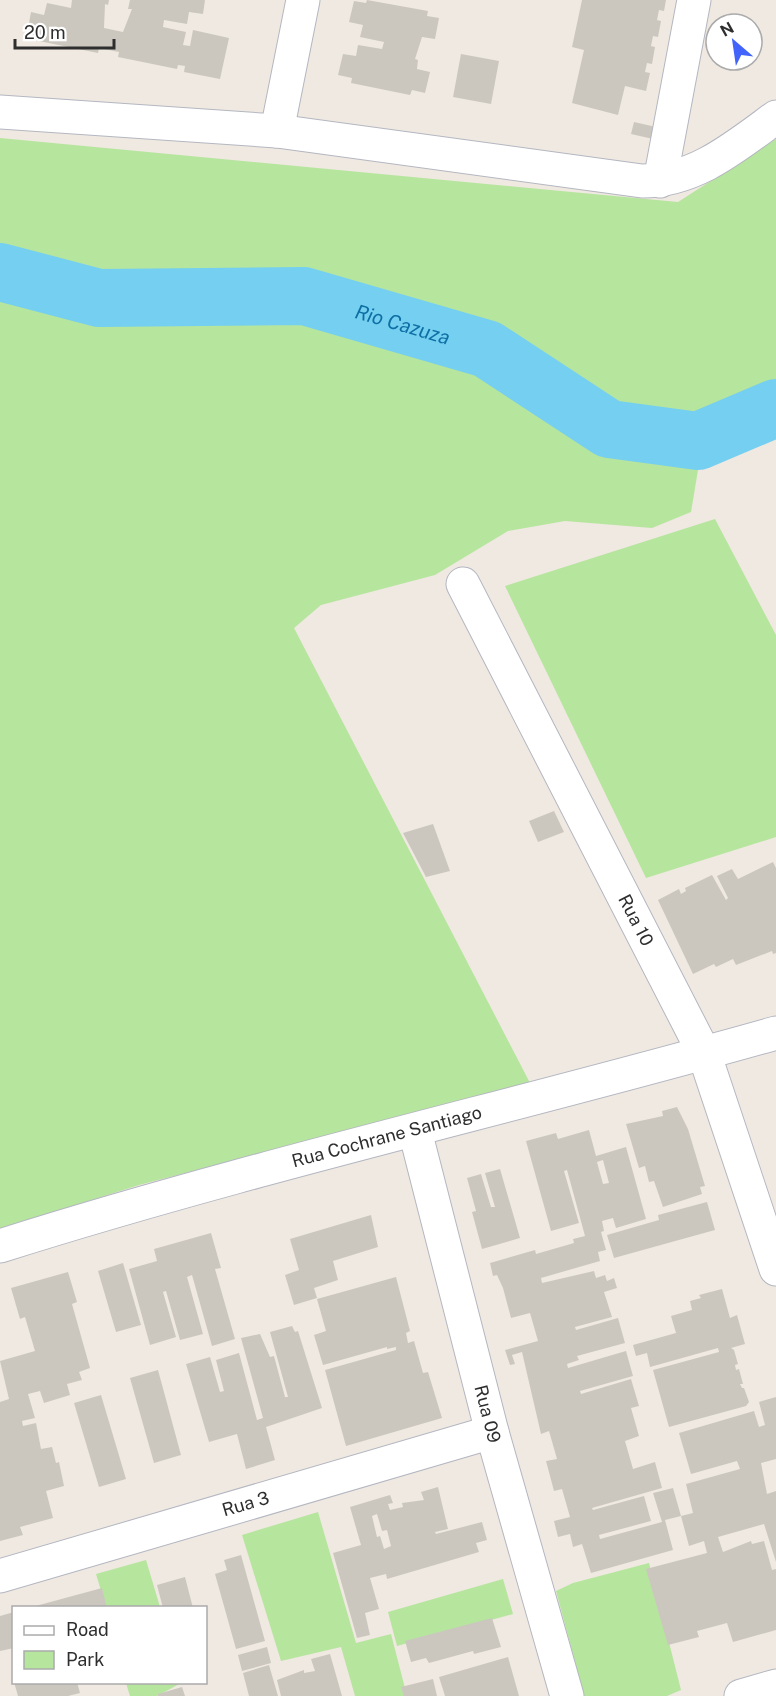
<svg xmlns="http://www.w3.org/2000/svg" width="776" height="1696" viewBox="0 0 776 1696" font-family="'Public Sans',sans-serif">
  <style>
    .green { fill: #b6e59e }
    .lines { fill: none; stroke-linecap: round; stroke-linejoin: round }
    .river { stroke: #75cff0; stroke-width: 58 }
    .building { fill: #cbc7bf; fill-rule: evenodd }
    .minor-casing { stroke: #b4b7c1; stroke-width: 35 }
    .minor { stroke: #fff; stroke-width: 33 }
    .labels { text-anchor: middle; stroke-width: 6; stroke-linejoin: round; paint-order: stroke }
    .street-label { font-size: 18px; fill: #2e2e2e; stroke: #fff }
    .water-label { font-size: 20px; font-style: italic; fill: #0d6fa3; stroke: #fff }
  </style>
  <rect width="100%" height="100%" fill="#efe9e1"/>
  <!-- green -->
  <g class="green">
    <polygon points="0,138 678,202 776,139 776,433 699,464 691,512 652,528 565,521 508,531 435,575 321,605 294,628 530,1083 139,1185 0,1229"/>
    <polygon points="715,519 776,635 776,837 646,878 505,586"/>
    <polygon points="318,1512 356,1643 391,1634 407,1696 355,1696 341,1647 281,1661 242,1535"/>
    <polygon points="146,1560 160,1607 106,1607 96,1574"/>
    <polygon points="649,1563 681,1690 667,1696 583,1696 578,1685 576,1665 556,1591 573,1583"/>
    <polygon points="503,1579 513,1614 397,1646 388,1612"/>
    <polygon points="183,1682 157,1696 130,1696 126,1683"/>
  </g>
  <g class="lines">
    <!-- river -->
    <path class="river" id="s1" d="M 0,272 L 99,298 L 304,296 L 487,349 L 609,429 L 698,441 L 776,408"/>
  </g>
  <!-- building -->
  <g class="building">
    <polygon points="72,0 109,0 108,5 105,4 104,28 123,32 132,9 128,9 130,0 205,0 203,14 189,12 187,24 164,20 163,27 186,32 183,45 190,46 193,30 229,38 220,79 184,72 185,66 178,65 177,69 118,57 119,52 99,48 98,53 39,41 40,37 27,34 31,12 44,15 47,3 71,8"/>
    <polygon points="367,0 428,11 427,16 439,18 435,39 422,37 415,59 418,60 417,69 430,72 425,93 412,90 410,95 351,83 352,78 338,75 343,54 356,56 358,45 382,49 384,42 360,37 363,25 349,22 354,1 366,3"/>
    <polygon points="582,0 666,0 664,11 659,10 657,20 661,21 658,37 653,36 651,46 655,47 652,64 647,63 645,72 650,73 646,91 625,86 618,115 572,103 584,50 572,47"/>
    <polygon points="461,54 499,61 491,104 453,97"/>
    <polygon points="634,122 656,127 653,139 631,134"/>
    <polygon points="554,811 564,832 538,842 529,821"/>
    <polygon points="433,824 450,871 426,877 403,833"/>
    <polygon points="773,862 776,868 776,953 773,954 772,951 736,965 733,959 716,967 714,964 693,974 658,900 679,889 681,894 686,891 685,888 712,875 726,900 728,898 717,876 732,869 738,879"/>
    <polygon points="677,1107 688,1129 705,1186 700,1187 702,1194 663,1207 654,1181 649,1182 645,1166 639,1168 626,1124 663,1116 662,1111"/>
    <path d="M 589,1130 L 596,1156 L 626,1147 L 646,1219 L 616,1228 L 613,1218 L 602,1221 L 604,1231 L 601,1232 L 606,1250 L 598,1252 L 600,1261 L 541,1278 L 542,1283 L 594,1271 L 596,1278 L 605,1275 L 607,1281 L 614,1278 L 617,1288 L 604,1292 L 612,1317 L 575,1327 L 576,1330 L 618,1318 L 625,1343 L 577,1356 L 579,1360 L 567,1364 L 568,1368 L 626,1351 L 633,1376 L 580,1391 L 581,1394 L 631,1379 L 639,1406 L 631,1408 L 639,1436 L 625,1441 L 633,1469 L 655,1462 L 662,1488 L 592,1508 L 593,1510 L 644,1496 L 651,1521 L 599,1535 L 600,1539 L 662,1522 L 653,1493 L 673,1488 L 681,1516 L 665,1520 L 673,1550 L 591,1573 L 582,1544 L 573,1547 L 570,1534 L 558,1537 L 554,1521 L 570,1517 L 562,1489 L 554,1491 L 546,1461 L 557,1459 L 549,1431 L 541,1434 L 522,1352 L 512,1355 L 515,1364 L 510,1365 L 505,1350 L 538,1341 L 530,1313 L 511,1318 L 503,1288 L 497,1275 L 493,1276 L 490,1263 L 535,1250 L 536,1254 L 574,1243 L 573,1239 L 585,1236 L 567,1170 L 564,1171 L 579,1223 L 551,1231 L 526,1141 L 556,1133 L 558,1139 ZM 603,1160 L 609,1183 L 603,1184 L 597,1162 Z"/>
    <polygon points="500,1169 520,1238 482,1249 472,1212 476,1211 467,1178 481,1174 491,1207 495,1207 485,1173"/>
    <polygon points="707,1202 715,1230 614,1258 607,1235 659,1220 658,1215"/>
    <polygon points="371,1215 378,1247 333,1261 338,1280 314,1288 317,1298 294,1305 285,1275 299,1270 290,1239"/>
    <polygon points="211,1233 221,1268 215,1269 235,1339 212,1346 192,1275 187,1277 203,1334 180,1340 166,1291 163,1292 176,1337 150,1345 129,1269 157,1261 154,1249"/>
    <polygon points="123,1263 141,1325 116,1332 98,1271"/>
    <polygon points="68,1272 77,1302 72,1304 90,1368 79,1372 82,1380 67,1384 70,1395 44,1403 40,1391 28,1394 35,1418 22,1421 23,1426 36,1423 41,1449 52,1447 56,1463 59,1462 64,1486 46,1491 53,1518 20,1527 23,1535 0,1541 0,1402 9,1399 0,1361 35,1351 25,1317 20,1319 11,1288"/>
    <polygon points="396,1277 410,1331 406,1333 408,1343 414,1341 423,1373 428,1372 442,1418 346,1446 325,1370 396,1350 396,1347 387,1349 387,1347 323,1365 314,1335 326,1331 317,1299"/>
    <polygon points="722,1289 730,1318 737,1315 745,1344 731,1348 734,1350 738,1364 735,1365 736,1370 739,1369 743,1384 740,1384 742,1388 744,1388 749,1402 746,1406 669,1427 653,1370 719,1352 718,1348 650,1367 647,1353 636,1356 633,1345 676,1333 671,1316 692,1310 690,1301 701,1298 699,1295"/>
    <polygon points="292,1326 295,1332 298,1331 322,1408 266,1427 275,1460 246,1469 237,1434 209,1442 186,1364 210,1357 220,1392 224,1391 216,1360 239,1353 257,1420 263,1418 241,1338 260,1334 270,1357 274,1356 285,1397 288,1397 270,1332"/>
    <polygon points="158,1370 181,1455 154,1463 130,1378"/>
    <polygon points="101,1395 126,1479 99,1487 74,1403"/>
    <polygon points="776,1397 776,1459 761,1463 767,1494 776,1491 776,1562 764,1524 718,1537 723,1552 751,1541 752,1544 764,1541 772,1570 776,1569 776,1630 733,1642 727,1623 697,1631 699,1637 668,1645 646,1569 707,1553 704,1541 689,1546 681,1516 693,1513 686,1484 740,1469 737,1461 691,1474 679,1433 754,1411 759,1427 765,1425 759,1402"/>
    <path d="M 438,1487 L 448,1529 L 435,1532 L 436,1534 L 482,1522 L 487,1540 L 476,1543 L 479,1552 L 387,1579 L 386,1574 L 370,1578 L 379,1609 L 365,1613 L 370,1635 L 357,1638 L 333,1553 L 361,1545 L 350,1507 L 390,1495 L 393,1503 L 388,1504 L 390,1510 L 403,1507 L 402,1503 L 424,1500 L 421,1492 ZM 377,1514 L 382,1531 L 387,1530 L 391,1546 L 384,1549 L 380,1536 L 377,1537 L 372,1516 Z"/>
    <polygon points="241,1555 265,1641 236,1649 215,1574 227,1570 224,1560"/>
    <polygon points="185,1577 193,1608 163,1608 157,1585"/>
    <polygon points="102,1588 107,1608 32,1608 32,1607"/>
    <polygon points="14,1612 14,1648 0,1651 0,1616"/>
    <polygon points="492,1618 501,1647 474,1654 473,1651 429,1663 426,1658 411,1662 405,1641"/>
    <polygon points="267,1647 271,1663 242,1671 238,1655"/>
    <polygon points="330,1654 342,1696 281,1696 277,1680 304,1670 304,1673 315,1671 311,1659"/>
    <polygon points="508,1657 519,1696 445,1696 439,1677"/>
    <polygon points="269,1665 278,1696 249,1696 243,1673"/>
    <polygon points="433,1679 437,1696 404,1696 401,1687"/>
    <polygon points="14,1682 77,1682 80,1693 68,1696 18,1696"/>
    <polygon points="182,1687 185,1696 158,1696 158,1694"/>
  </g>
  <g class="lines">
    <defs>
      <g id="minor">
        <path d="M 0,112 L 277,131 L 642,181 C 695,181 735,147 776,117"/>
        <polyline points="277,131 303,0"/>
        <polyline points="660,181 694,0"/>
        <path id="s2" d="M 463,584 L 704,1053 L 776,1269"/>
        <path id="s3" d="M 415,1131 L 492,1432 L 567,1696"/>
        <path id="s4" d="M 0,1246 C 256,1165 518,1106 776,1033"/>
        <path id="s5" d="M 0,1576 L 492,1432"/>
        <polyline points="741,1696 776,1686"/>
      </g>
    </defs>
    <!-- minor casing -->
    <use href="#minor" class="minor-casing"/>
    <!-- minor -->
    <use href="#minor" class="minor"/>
  </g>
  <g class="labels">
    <!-- street labels -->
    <g class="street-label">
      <text dy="6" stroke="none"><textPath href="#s2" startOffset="378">Rua 10</textPath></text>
      <text dy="6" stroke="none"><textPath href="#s4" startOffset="402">Rua Cochrane Santiago</textPath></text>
      <text dy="6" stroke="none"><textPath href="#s3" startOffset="292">Rua 09</textPath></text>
      <text dy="6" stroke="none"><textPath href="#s5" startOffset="256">Rua 3</textPath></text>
    </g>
    <!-- water labels -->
    <g class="water-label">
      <text dy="7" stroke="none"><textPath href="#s1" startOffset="410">Rio Cazuza</textPath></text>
    </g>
  </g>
  <!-- legend -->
  <rect x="12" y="1606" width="195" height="78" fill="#ffffff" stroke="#ababab" stroke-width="1.5"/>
  <rect x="24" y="1626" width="30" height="9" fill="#ffffff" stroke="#ababab" stroke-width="1.5"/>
  <text x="66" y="1636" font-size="18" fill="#2e2e2e">Road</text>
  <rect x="24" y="1651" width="30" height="18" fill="#b6e59e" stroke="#ababab" stroke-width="1.5"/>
  <text x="66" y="1666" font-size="18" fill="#2e2e2e">Park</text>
  <!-- north arrow -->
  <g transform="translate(734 42) rotate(331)"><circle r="28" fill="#ffffff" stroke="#ababab" stroke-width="1.5"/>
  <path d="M0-4.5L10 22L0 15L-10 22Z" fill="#4264fb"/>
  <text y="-9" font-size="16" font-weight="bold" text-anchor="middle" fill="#2e2e2e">N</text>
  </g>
  <!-- scale -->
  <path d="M15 39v9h99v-9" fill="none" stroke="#2e2e2e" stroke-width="3"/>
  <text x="24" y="39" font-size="18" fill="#2e2e2e" stroke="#ffffff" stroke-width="4.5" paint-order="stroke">20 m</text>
</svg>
